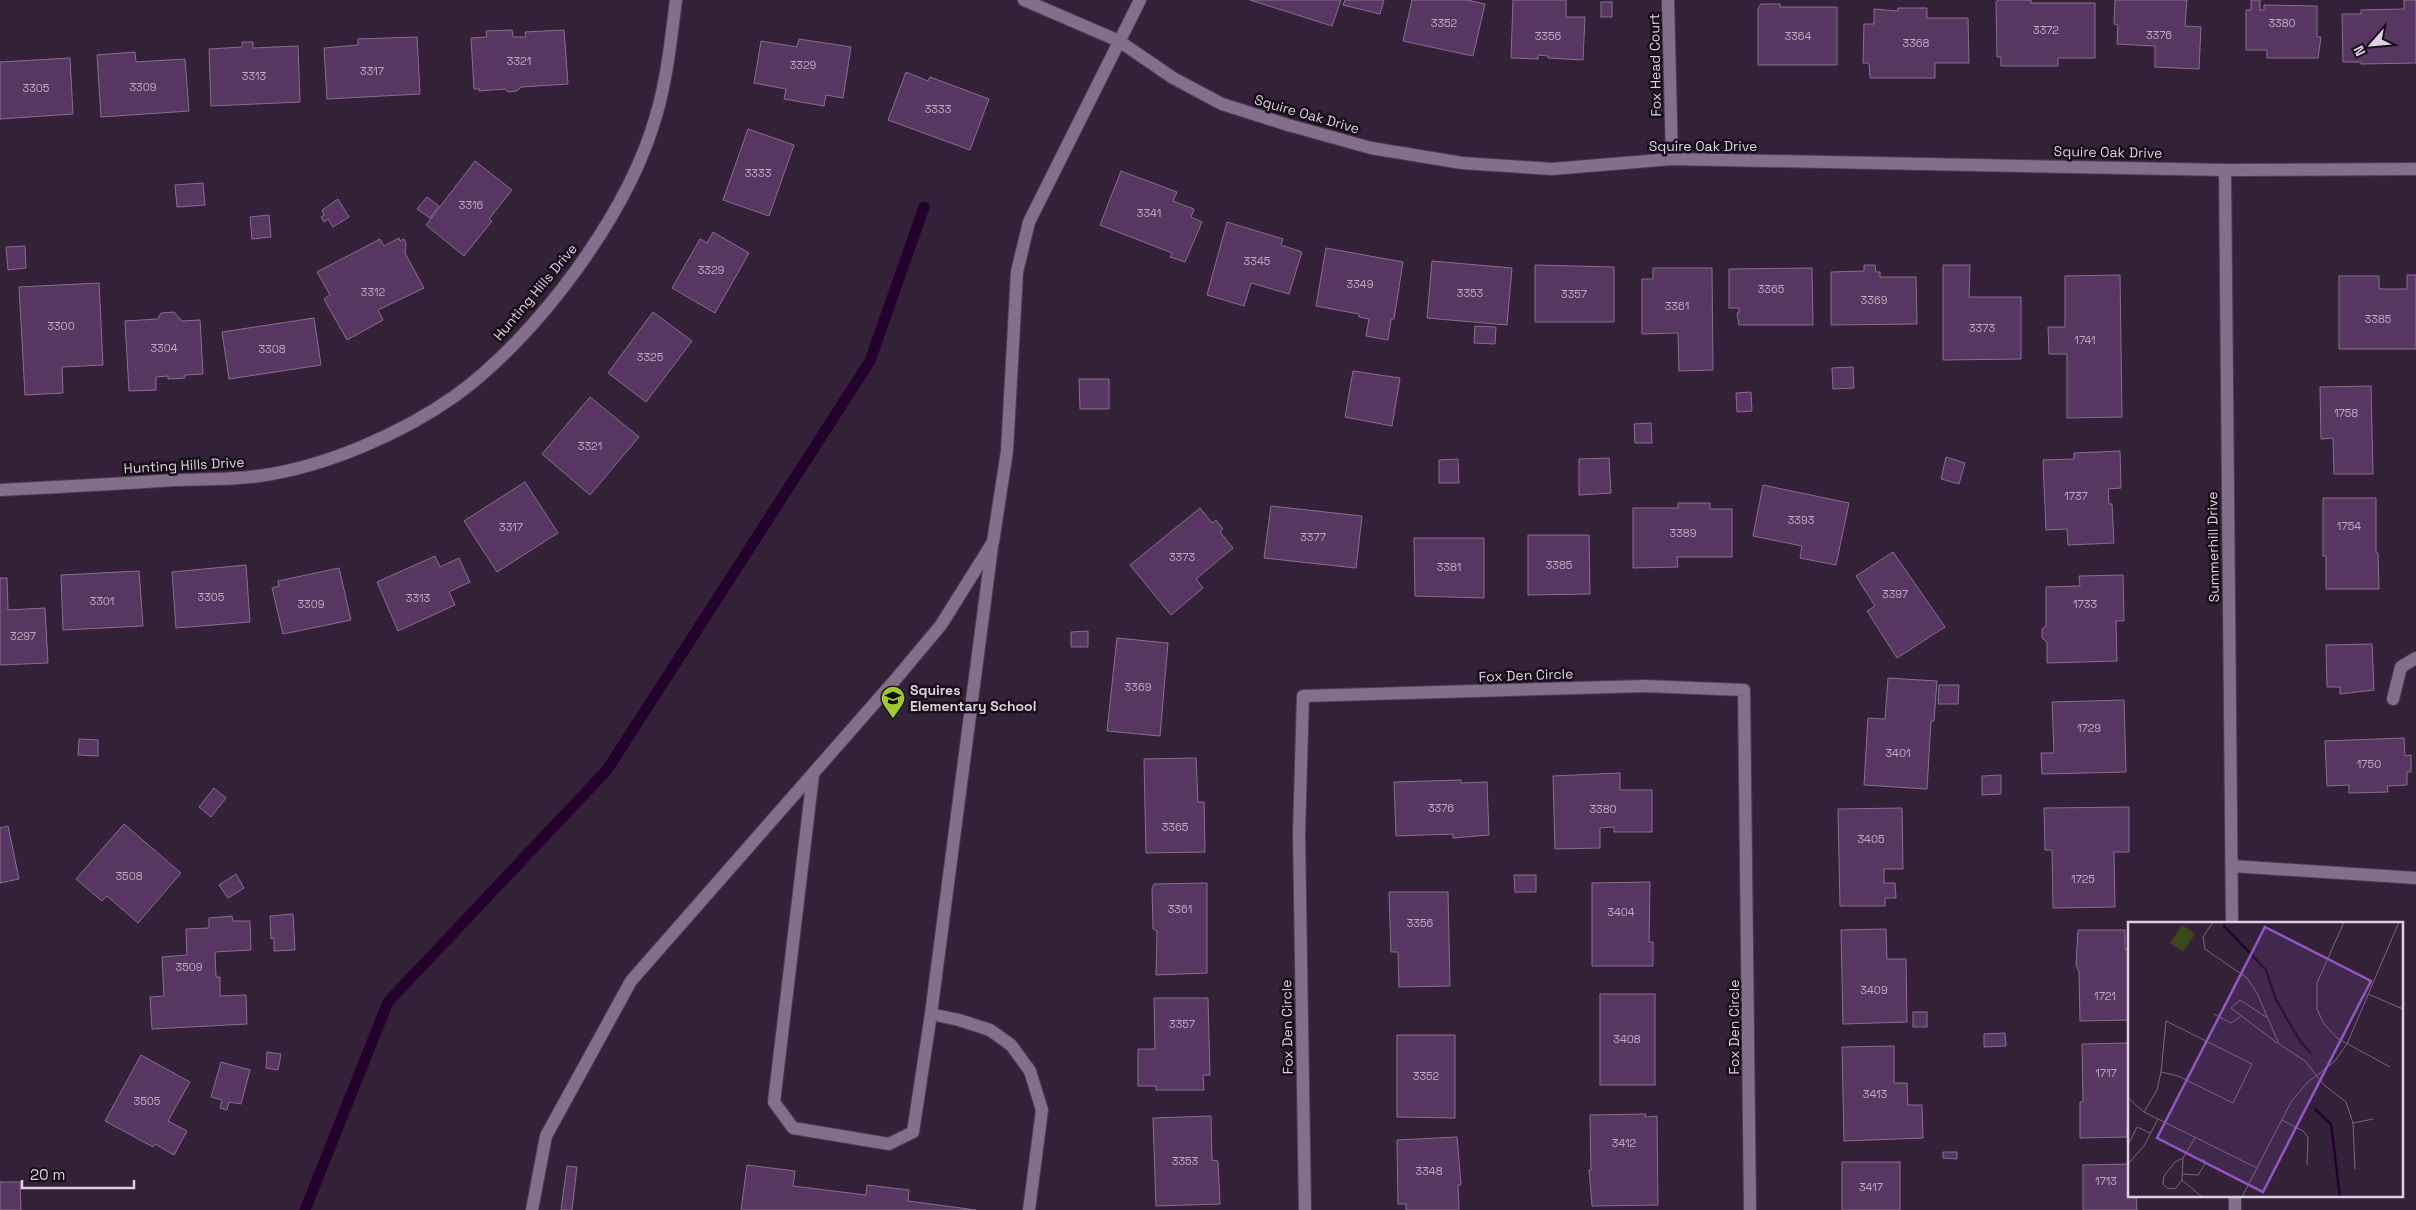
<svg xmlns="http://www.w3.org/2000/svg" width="2416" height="1210" viewBox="0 0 2416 1210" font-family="'Space Grotesk',sans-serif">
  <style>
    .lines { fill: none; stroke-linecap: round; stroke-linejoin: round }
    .stream { stroke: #22022a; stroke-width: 11 }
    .building { fill: #573661; stroke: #85708b }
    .minor-casing { stroke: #4c3d51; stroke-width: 14 }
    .minor { stroke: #846f8a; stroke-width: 12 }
    .labels { text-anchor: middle; stroke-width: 5; stroke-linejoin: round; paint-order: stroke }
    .number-label { font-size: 11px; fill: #bbaac0 }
    .street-label { font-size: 14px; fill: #dcd1e0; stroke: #160e18 }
    .poi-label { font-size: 14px; font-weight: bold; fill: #dcd1e0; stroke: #160e18; text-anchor: start }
    .inset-river { fill: none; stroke: #22022a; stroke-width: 2.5 }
    .inset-road { fill: none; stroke: #77677b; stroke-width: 1 }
    .view { fill: #9355c7; fill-opacity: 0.15; stroke: #9355c7; stroke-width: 2.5 }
    .inset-edge { fill: none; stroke: #dcd1e0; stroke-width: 2.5 }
  </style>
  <rect width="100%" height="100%" fill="#332138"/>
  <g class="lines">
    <!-- stream -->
    <polyline class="stream" points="305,1210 388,1002 607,770 870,361 924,207"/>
  </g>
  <!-- building -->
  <g class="building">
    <polygon points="1250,0 1341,0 1332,26"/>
    <polygon points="1345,0 1384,0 1380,14 1343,5"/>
    <polygon points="1412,0 1467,0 1485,4 1473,56 1403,41"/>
    <polygon points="1513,0 1566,0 1566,17 1585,17 1583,60 1548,58 1548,56 1538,55 1538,59 1511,58"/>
    <polygon points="1998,0 2031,0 2031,3 2095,3 2095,58 2058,58 2058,66 2001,66 2001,57 1997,57 1996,2"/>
    <polygon points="2115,0 2187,0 2185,26 2201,27 2199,69 2155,67 2155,46 2117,44 2118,25 2114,24"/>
    <polygon points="2251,0 2260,0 2260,10 2264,10 2264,5 2317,6 2317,37 2321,37 2318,58 2267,58 2267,50 2246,50 2246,10 2251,10"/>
    <polygon points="2404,0 2416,0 2416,63 2361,64 2361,62 2343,62 2342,14 2361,14 2361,10 2404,9"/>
    <rect x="1601" y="2" width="11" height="15"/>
    <polygon points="1761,4 1780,4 1780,7 1837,7 1837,65 1758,65 1758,8"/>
    <polygon points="1898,8 1927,8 1927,18 1968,18 1969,63 1935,63 1935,78 1870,78 1869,63 1863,63 1864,24 1874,24 1874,9 1898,11"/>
    <polygon points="512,30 513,37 526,37 525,32 564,30 568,84 521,87 517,91 508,92 505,89 479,91 480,89 474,89 471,38 487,37 486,31"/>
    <polygon points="417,37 420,94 327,99 324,48 358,45 358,39"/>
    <polygon points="799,39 851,47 843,98 826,95 824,106 784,99 786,89 754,83 761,41 797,47"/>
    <polygon points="242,42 253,42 253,48 298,46 300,102 211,106 209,49 242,47"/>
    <polygon points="135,52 136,62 185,59 189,111 101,117 97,55"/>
    <polygon points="70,58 73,114 0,119 0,62"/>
    <polygon points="906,72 928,81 930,77 989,99 970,150 888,120"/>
    <polygon points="748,129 794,145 769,216 723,200"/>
    <polygon points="475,161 512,190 489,219 492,221 464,256 426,225"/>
    <polygon points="1121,171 1177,192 1173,201 1194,209 1191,217 1202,222 1185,262 1170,257 1172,253 1100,225"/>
    <polygon points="203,183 205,205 177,207 175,185"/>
    <polygon points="427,197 439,206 430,218 417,209"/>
    <polygon points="338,199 349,217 333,227 328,219 324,222 321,217 324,215 322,210"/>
    <polygon points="269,215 271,237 252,239 250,217"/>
    <polygon points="1227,222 1283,239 1281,245 1302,252 1289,294 1251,283 1244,306 1207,295"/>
    <polygon points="713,232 749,253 715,313 672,288 700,239 707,243"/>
    <polygon points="399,238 400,241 404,239 406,244 405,253 424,288 378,310 383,320 347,340 324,299 330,295 317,272 380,239 384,246"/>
    <polygon points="25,246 26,268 8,270 6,247"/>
    <polygon points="1326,248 1403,262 1394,319 1391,319 1388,340 1366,336 1369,319 1359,317 1359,314 1316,306"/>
    <polygon points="1432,261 1512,268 1507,325 1427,318"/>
    <polygon points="1535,265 1614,267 1614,322 1535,322"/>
    <polygon points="1864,265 1875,265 1876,272 1880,272 1880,277 1916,277 1917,324 1831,325 1831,272 1864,271"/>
    <polygon points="1943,265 1970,265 1969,297 2021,297 2021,359 1943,360"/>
    <polygon points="1653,268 1712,268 1713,370 1679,371 1678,333 1642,334 1642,279 1653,279"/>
    <polygon points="1812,268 1813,325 1739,325 1737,313 1739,313 1739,308 1729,308 1729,269"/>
    <polygon points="2120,275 2122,417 2067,418 2067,354 2049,354 2048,327 2065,327 2065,276"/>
    <polygon points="2407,275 2416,275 2416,349 2339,349 2339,276 2379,276 2379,289 2407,289"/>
    <polygon points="99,283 103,365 62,367 63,393 25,395 19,287"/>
    <polygon points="174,312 182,321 200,320 203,374 185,375 185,378 168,379 168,376 156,377 156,390 129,391 125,321 158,319 161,313"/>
    <polygon points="653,312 692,341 646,402 608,373"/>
    <polygon points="314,318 321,365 229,379 222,332"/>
    <polygon points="1475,326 1496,327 1495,344 1474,343"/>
    <polygon points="1853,367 1854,388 1833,389 1832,368"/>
    <polygon points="1353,371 1400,378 1392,426 1345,417"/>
    <polygon points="1079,379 1109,379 1109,409 1080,409"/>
    <polygon points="2371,386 2373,474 2334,474 2333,438 2321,439 2320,387"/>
    <polygon points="1751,392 1752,411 1737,412 1736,393"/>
    <polygon points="590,397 639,437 590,495 542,454"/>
    <polygon points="1651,423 1652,443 1635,443 1634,424"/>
    <polygon points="2120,451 2121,488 2108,489 2109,504 2112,504 2114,543 2068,545 2067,529 2046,530 2043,460 2074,459 2074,453"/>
    <polygon points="1946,457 1965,463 1959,484 1941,479"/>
    <polygon points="1609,458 1611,493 1579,495 1579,459"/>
    <polygon points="1458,459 1459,483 1439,483 1439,460"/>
    <polygon points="525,482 558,533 497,572 464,521"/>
    <polygon points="1763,485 1849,503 1836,565 1800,558 1802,546 1753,536"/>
    <polygon points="2323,498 2376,498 2376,553 2378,553 2379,589 2326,589 2326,556 2323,556"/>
    <polygon points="1678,503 1710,503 1710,509 1732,509 1732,557 1677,557 1678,567 1633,568 1633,508 1678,508"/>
    <polygon points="1271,506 1362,516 1356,568 1264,558"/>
    <polygon points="1200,508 1212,523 1216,520 1223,529 1220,532 1233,548 1196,579 1203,588 1171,615 1130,565"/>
    <polygon points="1528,535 1589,535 1590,594 1528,595"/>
    <polygon points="1414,538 1484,538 1484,598 1415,596"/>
    <polygon points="1893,552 1945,627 1897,658 1867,611 1875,606 1856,576"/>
    <polygon points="435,556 440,567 459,558 470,582 449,592 455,605 398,631 377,582"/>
    <polygon points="246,565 250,622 176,628 172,572"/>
    <polygon points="339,568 351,620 283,634 272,588 279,586 278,581"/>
    <polygon points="139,571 143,626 63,630 61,575"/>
    <polygon points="2123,575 2124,621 2116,621 2117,661 2047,663 2047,642 2042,638 2042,629 2046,626 2046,587 2080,586 2079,576"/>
    <polygon points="0,578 7,578 8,610 45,608 48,663 0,665"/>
    <polygon points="1088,631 1088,647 1071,647 1071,632"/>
    <polygon points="1117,638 1168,643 1160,736 1107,731"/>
    <polygon points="2372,644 2374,690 2340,694 2340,687 2327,687 2326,645"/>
    <polygon points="1888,678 1937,681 1934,721 1931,721 1927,789 1864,785 1868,718 1885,719"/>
    <polygon points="1939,685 1959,685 1958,704 1938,704"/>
    <polygon points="2124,700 2126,772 2042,774 2041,753 2054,753 2052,702"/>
    <polygon points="2404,738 2405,756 2411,755 2411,772 2407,772 2407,785 2387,786 2388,792 2349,793 2349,785 2327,786 2325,741"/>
    <polygon points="79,739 98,740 98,756 78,755"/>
    <polygon points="1196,758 1198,802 1204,802 1205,852 1146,853 1144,759"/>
    <polygon points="1620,773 1620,790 1652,790 1652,832 1614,832 1614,827 1600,828 1600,848 1555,849 1553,776"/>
    <polygon points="2001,775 2001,794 1982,795 1982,776"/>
    <polygon points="1461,780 1461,783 1487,782 1489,835 1453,838 1453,834 1396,836 1394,782"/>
    <polygon points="214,788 226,798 211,817 199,807"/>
    <polygon points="2129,807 2129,852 2114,852 2115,907 2053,908 2052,850 2045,850 2044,808"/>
    <polygon points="1902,808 1903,869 1884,869 1884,883 1895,883 1896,898 1885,898 1885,906 1840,906 1838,809"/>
    <polygon points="124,824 181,873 138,923 107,896 102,901 76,879"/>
    <polygon points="8,826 19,879 0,883 0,828"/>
    <polygon points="236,874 244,888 228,898 219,885"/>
    <polygon points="1514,875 1536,875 1536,892 1515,892"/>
    <polygon points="1650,882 1649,942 1653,942 1653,966 1592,966 1592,883"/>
    <polygon points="1207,883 1207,973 1156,975 1157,931 1153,929 1152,889 1154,884"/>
    <polygon points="1389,892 1448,892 1450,986 1399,987 1398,952 1391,952"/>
    <polygon points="293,914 295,950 274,951 274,938 271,939 270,916"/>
    <polygon points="232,916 233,921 250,921 251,950 215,952 216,977 220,977 220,996 246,995 247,1024 152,1029 150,997 164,996 162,957 187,955 186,929 209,928 209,918"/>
    <polygon points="1886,929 1887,959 1906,959 1907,1022 1843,1024 1841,930"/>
    <polygon points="2078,930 2125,930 2125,949 2130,949 2130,1020 2080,1021 2079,972 2076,965"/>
    <rect x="1600" y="994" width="55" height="91"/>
    <polygon points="1154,998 1208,998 1210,1075 1203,1075 1204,1090 1156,1090 1156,1086 1138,1086 1138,1049 1155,1049"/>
    <rect x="1913" y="1012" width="14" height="15"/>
    <polygon points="2005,1033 2006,1046 1984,1047 1984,1034"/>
    <polygon points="1397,1035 1455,1035 1455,1118 1397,1117"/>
    <polygon points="2130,1043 2127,1137 2080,1138 2080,1102 2083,1102 2082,1044"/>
    <polygon points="1894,1046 1894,1083 1907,1083 1908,1105 1922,1105 1923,1138 1844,1141 1842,1047"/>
    <polygon points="267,1052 281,1054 278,1070 266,1068"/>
    <polygon points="141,1055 190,1082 168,1121 187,1131 174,1155 155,1144 153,1147 105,1121"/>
    <polygon points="221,1062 250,1070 241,1104 229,1102 227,1110 220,1108 222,1100 211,1097"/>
    <polygon points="1646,1114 1645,1117 1657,1116 1658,1205 1592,1206 1589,1170 1591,1170 1590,1115"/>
    <polygon points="1211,1116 1212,1160 1218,1161 1220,1204 1156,1206 1153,1118"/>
    <polygon points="1457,1137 1461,1185 1458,1185 1459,1210 1406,1210 1406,1204 1398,1204 1397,1140"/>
    <polygon points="1943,1152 1957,1152 1957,1159 1943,1158"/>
    <rect x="1842" y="1162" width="58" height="48"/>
    <polygon points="2130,1164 2130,1196 2136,1196 2137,1210 2083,1210 2083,1165"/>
    <polygon points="747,1165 795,1171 793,1186 866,1195 867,1185 909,1190 908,1201 976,1210 741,1210"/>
    <polygon points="567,1166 577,1167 572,1210 561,1210"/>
    <polygon points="0,1182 20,1182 21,1210 0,1210"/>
  </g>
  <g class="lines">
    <defs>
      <g id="minor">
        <polyline points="1024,0 1119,41 1173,78 1222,104 1288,125 1371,148 1462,163 1552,169 1672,159 2225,170 2416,169"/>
        <polyline points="1668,0 1672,159"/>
        <polyline points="2225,170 2232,924"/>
        <path d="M 0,490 C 58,487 116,484 175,480 C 202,479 232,480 259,476 C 325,467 401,434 455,396 C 537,337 628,214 656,116 C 667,79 671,39 676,0"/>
        <polyline points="2393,699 2401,667 2416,658"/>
        <polyline points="813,775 774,1102 793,1128 889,1144 913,1132 931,1014 992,547"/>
        <polyline points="2232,866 2416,878"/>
        <polyline points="931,1014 959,1020 990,1030 1011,1045 1030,1071 1042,1110 1029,1210"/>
        <polyline points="2235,1196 2235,1210"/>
        <polyline points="532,1210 546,1136 631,981 895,680 941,625 993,542 1007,451 1017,272 1029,222 1140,0"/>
        <polyline points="1305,1210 1299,833 1303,696 1645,686 1744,690 1750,1210"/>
      </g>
    </defs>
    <!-- minor casing -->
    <use href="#minor" class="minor-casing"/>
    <!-- minor -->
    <use href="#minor" class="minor"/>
  </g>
  <!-- icons -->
  <defs>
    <symbol id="school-pin" viewBox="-11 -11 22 30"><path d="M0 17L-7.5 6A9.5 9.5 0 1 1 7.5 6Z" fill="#9fca2e" stroke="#160e18"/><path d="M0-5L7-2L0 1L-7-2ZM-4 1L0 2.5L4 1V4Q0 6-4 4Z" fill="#111"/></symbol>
  </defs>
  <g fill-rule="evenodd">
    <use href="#school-pin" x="879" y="684" width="28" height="38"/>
  </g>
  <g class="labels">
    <!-- number labels -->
    <g class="number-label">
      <text x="1444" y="27">3352</text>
      <text x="2282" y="27">3380</text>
      <text x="2046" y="34">3372</text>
      <text x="2159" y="39">3376</text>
      <text x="1548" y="40">3356</text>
      <text x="1798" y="40">3364</text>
      <text x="1916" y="47">3368</text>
      <text x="519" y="65">3321</text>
      <text x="803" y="69">3329</text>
      <text x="372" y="75">3317</text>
      <text x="254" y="80">3313</text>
      <text x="143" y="91">3309</text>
      <text x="36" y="92">3305</text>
      <text x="938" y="113">3333</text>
      <text x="758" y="177">3333</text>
      <text x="471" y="209">3316</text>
      <text x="1149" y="217">3341</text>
      <text x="1257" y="265">3345</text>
      <text x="711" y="274">3329</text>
      <text x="1360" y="288">3349</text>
      <text x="1771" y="293">3365</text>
      <text x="373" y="296">3312</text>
      <text x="1470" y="297">3353</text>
      <text x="1574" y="298">3357</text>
      <text x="1874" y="304">3369</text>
      <text x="1677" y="310">3361</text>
      <text x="2378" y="323">3385</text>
      <text x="61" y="330">3300</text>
      <text x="1982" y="332">3373</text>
      <text x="2085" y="344">1741</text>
      <text x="164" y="352">3304</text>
      <text x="272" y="353">3308</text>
      <text x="650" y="361">3325</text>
      <text x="2346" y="417">1758</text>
      <text x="590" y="450">3321</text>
      <text x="2076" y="500">1737</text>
      <text x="1801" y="524">3393</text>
      <text x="2349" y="530">1754</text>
      <text x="511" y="531">3317</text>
      <text x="1683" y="537">3389</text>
      <text x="1313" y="541">3377</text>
      <text x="1182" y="561">3373</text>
      <text x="1559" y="569">3385</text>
      <text x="1449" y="571">3381</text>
      <text x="1895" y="598">3397</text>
      <text x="211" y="601">3305</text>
      <text x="418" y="602">3313</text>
      <text x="102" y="605">3301</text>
      <text x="311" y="608">3309</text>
      <text x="2085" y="608">1733</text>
      <text x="23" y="640">3297</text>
      <text x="1138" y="691">3369</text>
      <text x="2089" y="732">1729</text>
      <text x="1898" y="757">3401</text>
      <text x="2369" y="768">1750</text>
      <text x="1441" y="812">3376</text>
      <text x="1603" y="813">3380</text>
      <text x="1175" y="831">3365</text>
      <text x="1871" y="843">3405</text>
      <text x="129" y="880">3508</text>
      <text x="2083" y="883">1725</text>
      <text x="1180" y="913">3361</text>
      <text x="1621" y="916">3404</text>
      <text x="1420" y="927">3356</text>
      <text x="189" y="971">3509</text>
      <text x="1874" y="994">3409</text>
      <text x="2105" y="1000">1721</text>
      <text x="1182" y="1028">3357</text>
      <text x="1627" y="1043">3408</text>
      <text x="2106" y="1077">1717</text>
      <text x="1426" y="1080">3352</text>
      <text x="1875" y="1098">3413</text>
      <text x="147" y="1105">3505</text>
      <text x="1624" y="1147">3412</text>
      <text x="1185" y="1165">3353</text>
      <text x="1429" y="1175">3348</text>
      <text x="2106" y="1185">1713</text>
      <text x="1871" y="1191">3417</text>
    </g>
    <!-- street labels -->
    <g class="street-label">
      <text transform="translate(1655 65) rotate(-91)" y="5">Fox Head Court</text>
      <text transform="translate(1307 114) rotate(16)" y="5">Squire Oak Drive</text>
      <text x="1703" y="151">Squire Oak Drive</text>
      <text transform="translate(2108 152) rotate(1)" y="5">Squire Oak Drive</text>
      <text transform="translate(535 292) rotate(-50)" y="5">Hunting Hills Drive</text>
      <text transform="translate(184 465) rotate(-3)" y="5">Hunting Hills Drive</text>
      <text transform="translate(2213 547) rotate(-91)" y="5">Summerhill Drive</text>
      <text transform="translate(1526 675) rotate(-2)" y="5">Fox Den Circle</text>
      <text transform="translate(1287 1027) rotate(-91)" y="5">Fox Den Circle</text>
      <text transform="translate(1734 1027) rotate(-90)" y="5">Fox Den Circle</text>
    </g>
    <!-- poi labels -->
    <g class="poi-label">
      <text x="910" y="695">Squires<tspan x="910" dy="16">Elementary School</tspan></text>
    </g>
  </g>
  <!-- overview -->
  <g transform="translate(2128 922)">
    <rect width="275" height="275" fill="#332138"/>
    <path d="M 54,3 L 67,12 L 55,30 L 42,21 Z" fill="#394819"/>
    <path class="inset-river" d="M 95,3 L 138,48 L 148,78 L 172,119 L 183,131M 187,187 L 203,202 L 212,275"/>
    <path class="inset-road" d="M 85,0 L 75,15 L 77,27 L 119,56 L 129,71 L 151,122 L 177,139 L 196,163 L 218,180 L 225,201 L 227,247M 216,0 L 189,61 L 189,87 L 196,102 L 209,116 L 262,145M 240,72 L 275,87M 86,92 L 103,101 L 112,95M 138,95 L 112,78 L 103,86 L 149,121M 38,99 L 124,142 L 105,181 L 50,154 L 33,150 ZM 0,176 L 16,190 L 129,246M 16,190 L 29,168 L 33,150M 154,198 L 175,209 L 180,215 L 179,243M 225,201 L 245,197M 0,223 L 9,205 L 22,211M 55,236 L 47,240 L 36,254 L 35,262 L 39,266 L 47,267 L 54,258 L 55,236 L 67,216M 0,242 L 16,224 L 30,197M 55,252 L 70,253 L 77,242 L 75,237M 54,258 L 74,275M 114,275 L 163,180 L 179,161 L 206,140 L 219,122 L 271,0"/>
    <path class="view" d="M 137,5 L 243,59 L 135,270 L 29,216 Z"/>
    <rect width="275" height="275" class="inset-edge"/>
  </g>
  <!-- north arrow -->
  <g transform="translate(2371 45) rotate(243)" stroke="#160e18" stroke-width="4" paint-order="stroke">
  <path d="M0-4L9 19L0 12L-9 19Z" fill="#dcd1e0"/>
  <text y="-8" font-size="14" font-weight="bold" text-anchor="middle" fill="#dcd1e0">N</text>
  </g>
  <!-- scale -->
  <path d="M22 1180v8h112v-8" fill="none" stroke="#dcd1e0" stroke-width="2.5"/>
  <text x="30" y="1180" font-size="15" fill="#dcd1e0" stroke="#160e18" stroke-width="4" paint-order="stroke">20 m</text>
</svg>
